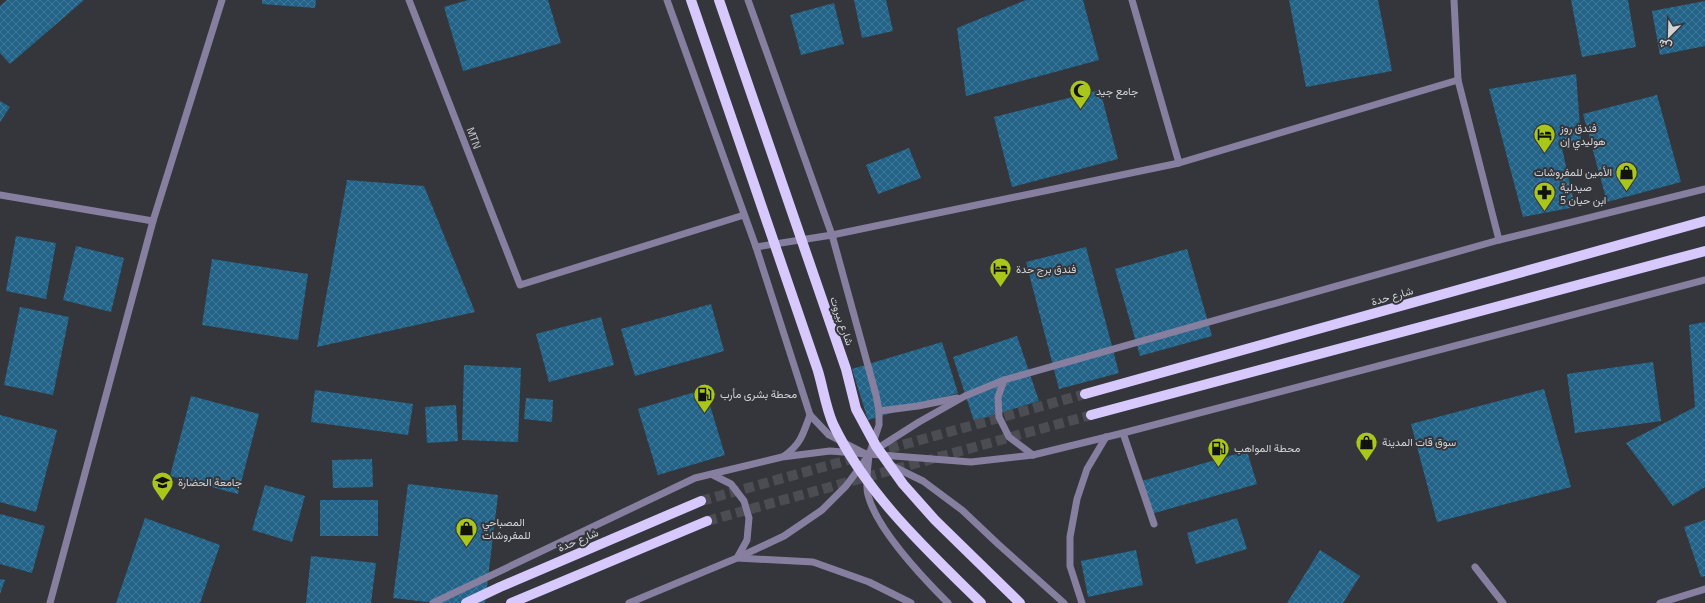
<svg xmlns="http://www.w3.org/2000/svg" width="1705" height="603" viewBox="0 0 1705 603" font-family="'Titillium Web',Vazirmatn,sans-serif">
  <style>
    .building { fill: url(#building-cross-hatch) }
    .lines { fill: none; stroke-linecap: round; stroke-linejoin: round }
    .major-tunnel { stroke: #4c4d52; stroke-width: 10; stroke-dasharray: 10 5; stroke-linecap: butt }
    .minor { stroke: #877f9f; stroke-width: 7 }
    .major { stroke: #d7c9fe; stroke-width: 10 }
    .major-bridge { stroke: #d7c9fe; stroke-width: 10 }
    .labels { text-anchor: middle; stroke-width: 4; stroke-linejoin: round; paint-order: stroke }
    .poi-label { font-size: 11px; fill: #d1d2d5; stroke: #34363b; text-anchor: start }
    .street-label { font-size: 11px; fill: #d1d2d5; stroke: #34363b }
  </style>
  <defs>
    <pattern id="building-cross-hatch" width="8" height="8" patternUnits="userSpaceOnUse"><rect width="8" height="8" fill="#236387"/><path d="M0 0l8 8M0 8l8-8" fill="none" stroke="#427897"/></pattern>
  </defs>
  <rect width="100%" height="100%" fill="#34363b"/>
  <!-- building -->
  <g class="building">
    <polygon points="7,0 84,0 10,64 0,53 0,6"/>
    <polygon points="262,0 316,0 315,8 262,4"/>
    <polygon points="468,0 548,0 561,43 463,71 444,7"/>
    <polygon points="854,0 886,0 893,31 862,38"/>
    <polygon points="1026,0 1083,0 1099,60 966,96 957,28"/>
    <polygon points="1289,0 1378,0 1392,71 1306,87"/>
    <polygon points="1571,0 1628,0 1636,47 1582,57"/>
    <polygon points="1705,1 1705,46 1660,55 1652,11"/>
    <polygon points="834,3 844,44 801,55 790,15"/>
    <polygon points="1576,74 1581,139 1562,148 1575,207 1523,217 1489,89"/>
    <polygon points="1100,90 1118,159 1012,187 994,117"/>
    <polygon points="1657,95 1681,182 1607,202 1583,114"/>
    <polygon points="0,101 10,107 0,122"/>
    <polygon points="909,148 921,178 878,194 866,165"/>
    <polygon points="347,180 424,186 475,312 317,347"/>
    <polygon points="16,236 56,243 46,299 6,291"/>
    <polygon points="76,246 124,258 111,312 63,300"/>
    <polygon points="1086,247 1119,373 1059,389 1026,262"/>
    <polygon points="1187,249 1212,336 1140,356 1115,269"/>
    <polygon points="212,259 308,274 298,340 202,325"/>
    <polygon points="711,304 724,351 635,376 621,329"/>
    <polygon points="20,307 69,317 53,395 4,385"/>
    <polygon points="601,317 614,365 549,382 536,334"/>
    <polygon points="1705,322 1705,487 1673,506 1626,443 1695,407 1689,325"/>
    <polygon points="1017,336 1039,401 974,421 953,357"/>
    <polygon points="942,342 958,393 868,420 852,369"/>
    <polygon points="1653,362 1661,421 1575,433 1567,374"/>
    <polygon points="464,365 521,368 518,442 462,440"/>
    <polygon points="705,389 725,455 658,475 638,409"/>
    <polygon points="1544,389 1571,487 1437,522 1411,424"/>
    <polygon points="315,390 413,404 408,435 311,422"/>
    <polygon points="191,396 259,414 238,494 170,476"/>
    <polygon points="526,398 553,400 552,422 524,419"/>
    <polygon points="456,405 458,441 427,443 425,407"/>
    <polygon points="0,415 57,430 36,512 0,502"/>
    <polygon points="1247,451 1257,484 1151,514 1142,481"/>
    <polygon points="372,459 373,487 333,488 332,460"/>
    <polygon points="408,484 498,495 485,603 436,603 393,598"/>
    <polygon points="265,485 305,496 292,542 252,530"/>
    <rect x="320" y="500" width="58" height="36"/>
    <polygon points="0,514 45,526 32,573 0,564"/>
    <polygon points="145,518 220,545 200,603 116,603"/>
    <polygon points="1237,518 1247,549 1196,564 1187,533"/>
    <polygon points="1705,520 1705,576 1701,577 1684,527"/>
    <polygon points="1136,550 1143,585 1088,597 1081,561"/>
    <polygon points="1320,550 1360,576 1343,603 1287,603"/>
    <polygon points="311,556 376,563 371,603 306,603"/>
    <polygon points="0,579 5,580 0,594"/>
  </g>
  <g class="lines">
    <!-- major-tunnel -->
    <g class="major-tunnel">
      <polyline points="701,501 1085,394"/>
      <polyline points="707,521 1091,415"/>
    </g>
    <!-- minor -->
    <g class="minor">
      <polyline points="409,0 520,285 744,215"/>
      <polyline points="667,0 756,247 810,415 829,435 864,453"/>
      <polyline points="1132,0 1179,163"/>
      <polyline points="1454,0 1458,80 1499,240"/>
      <polyline points="0,195 153,221"/>
      <polyline points="756,247 832,235 1179,163 1458,80"/>
      <polyline points="1004,380 998,397 999,417 1009,437 1033,455"/>
      <polyline points="879,411 918,406 957,398"/>
      <polyline points="1123,433 1154,524"/>
      <polyline points="875,450 919,422 965,396 1004,380 1499,240 1705,189"/>
      <path d="M 869,455 C 868,467 865,483 868,495 C 877,530 922,577 948,603"/>
      <path d="M 784,456 C 801,444 803,434 810,415"/>
      <polyline points="890,465 923,481 962,510 998,544 1064,603"/>
      <polyline points="713,475 731,484 744,501 749,518 747,540 737,558 813,562 869,582 911,603"/>
      <polyline points="1475,567 1503,603"/>
      <polyline points="50,603 153,221 222,0"/>
      <polyline points="433,603 695,478 782,457 830,451 971,462 1033,455 1123,433 1705,280"/>
      <polyline points="629,603 737,558 784,536 822,510 846,486 869,455 879,425 879,411 876,395 832,235 748,0"/>
      <polyline points="1082,603 1070,566 1070,537 1077,499 1087,469 1106,437"/>
      <polyline points="1660,603 1705,589"/>
    </g>
    <!-- major -->
    <g class="major">
      <polyline points="1085,394 1705,221"/>
      <polyline points="1091,415 1705,251"/>
      <polyline points="466,603 500,587 701,501"/>
      <polyline points="511,603 707,521"/>
    </g>
    <!-- major-bridge -->
    <g class="major-bridge">
      <path d="M 691,0 L 818,371 C 823,388 826,408 833,424 C 867,495 926,549 981,603"/>
      <polyline points="719,0 846,369 856,409 876,446 903,484 935,520 1020,603"/>
    </g>
  </g>
  <!-- icons -->
  <defs>
    <symbol id="mosque-pin" viewBox="-11 -11 22 30"><path d="M0 17L-7.5 6A9.5 9.5 0 1 1 7.5 6Z" fill="#a9c71a" stroke="#34363b"/><path d="M3.5-4.9A6 6 0 1 0 3.5 4.9A5 5 0 1 1 3.5-4.9Z" fill="#111"/></symbol>
    <symbol id="hotel-pin" viewBox="-11 -11 22 30"><path d="M0 17L-7.5 6A9.5 9.5 0 1 1 7.5 6Z" fill="#a9c71a" stroke="#34363b"/><path d="M-6-4.5h1.5V1H6V5H4.5V3h-9V5H-6ZM-4 0a1.8 1.8 0 1 1 3.6 0ZM.5 0V-2.5h3Q6-2.5 6 0Z" fill="#111"/></symbol>
    <symbol id="shop-pin" viewBox="-11 -11 22 30"><path d="M0 17L-7.5 6A9.5 9.5 0 1 1 7.5 6Z" fill="#a9c71a" stroke="#34363b"/><path d="M-5-2.5h2.3a2.7 3.5 0 0 1 5.4 0H5L5.5 6h-11ZM-1.5-2.5h3a1.5 2.3 0 0 0-3 0Z" fill="#111"/></symbol>
    <symbol id="pharmacy-pin" viewBox="-11 -11 22 30"><path d="M0 17L-7.5 6A9.5 9.5 0 1 1 7.5 6Z" fill="#a9c71a" stroke="#34363b"/><path d="M-2-6h4v4h4v4h-4v4h-4v-4h-4v-4h4Z" fill="#111"/></symbol>
    <symbol id="fuel-pin" viewBox="-11 -11 22 30"><path d="M0 17L-7.5 6A9.5 9.5 0 1 1 7.5 6Z" fill="#a9c71a" stroke="#34363b"/><path d="M-5.5-6h7V0h2V4h1.3V-2.5L3-4.5l.8-.8L6-3V5H2.5V1h-1V6h-7ZM-4.2-4.7v3.2H.2V-4.7Z" fill="#111"/></symbol>
    <symbol id="university-pin" viewBox="-11 -11 22 30"><path d="M0 17L-7.5 6A9.5 9.5 0 1 1 7.5 6Z" fill="#a9c71a" stroke="#34363b"/><path d="M0-5L7-2L0 1L-7-2ZM-4 1L0 2.5L4 1V4Q0 6-4 4Z" fill="#111"/></symbol>
  </defs>
  <g fill-rule="evenodd">
    <use href="#mosque-pin" x="1068" y="78" width="25" height="34"/>
    <use href="#hotel-pin" x="1532" y="122" width="25" height="34"/>
    <use href="#shop-pin" x="1614" y="160" width="25" height="34"/>
    <use href="#pharmacy-pin" x="1532" y="180" width="25" height="34"/>
    <use href="#hotel-pin" x="988" y="256" width="25" height="34"/>
    <use href="#fuel-pin" x="692" y="382" width="25" height="34"/>
    <use href="#shop-pin" x="1354" y="430" width="25" height="34"/>
    <use href="#fuel-pin" x="1206" y="436" width="25" height="34"/>
    <use href="#university-pin" x="150" y="470" width="25" height="34"/>
    <use href="#shop-pin" x="454" y="516" width="25" height="34"/>
  </g>
  <g class="labels">
    <!-- poi labels -->
    <g class="poi-label">
      <text x="1096" y="95">جامع جيد</text>
      <text x="1560" y="132">فندق روز<tspan x="1560" dy="13">هوليدي إن</tspan></text>
      <text x="1612" y="176" text-anchor="end">الأمين للمفروشات</text>
      <text x="1560" y="191">صيدلية<tspan x="1560" dy="13">ابن حيان 5</tspan></text>
      <text x="1016" y="273">فندق برج حدة</text>
      <text x="720" y="398">محطة بشرى مأرب</text>
      <text x="1382" y="446">سوق قات المدينة</text>
      <text x="1234" y="452">محطة المواهب</text>
      <text x="178" y="486">جامعة الحضارة</text>
      <text x="482" y="526">المصباحي<tspan x="482" dy="13">للمفروشات</tspan></text>
    </g>
    <!-- street labels -->
    <g class="street-label">
      <text transform="translate(474 138) rotate(69)" y="4">MTN</text>
      <text transform="translate(1392 296) rotate(-16)" y="4">شارع حدة</text>
      <text transform="translate(842 321) rotate(71)" y="4">شارع بيروت</text>
      <text transform="translate(578 540) rotate(-23)" y="4">شارع حدة</text>
    </g>
  </g>
  <!-- north arrow -->
  <g transform="translate(1669 36) rotate(203)" stroke="#34363b" stroke-width="3" paint-order="stroke">
  <path d="M0-3L7 15L0 10L-7 15Z" fill="#d1d2d5"/>
  <text y="-6" font-size="11" font-weight="bold" text-anchor="middle" fill="#d1d2d5">ش</text>
  </g>
</svg>
